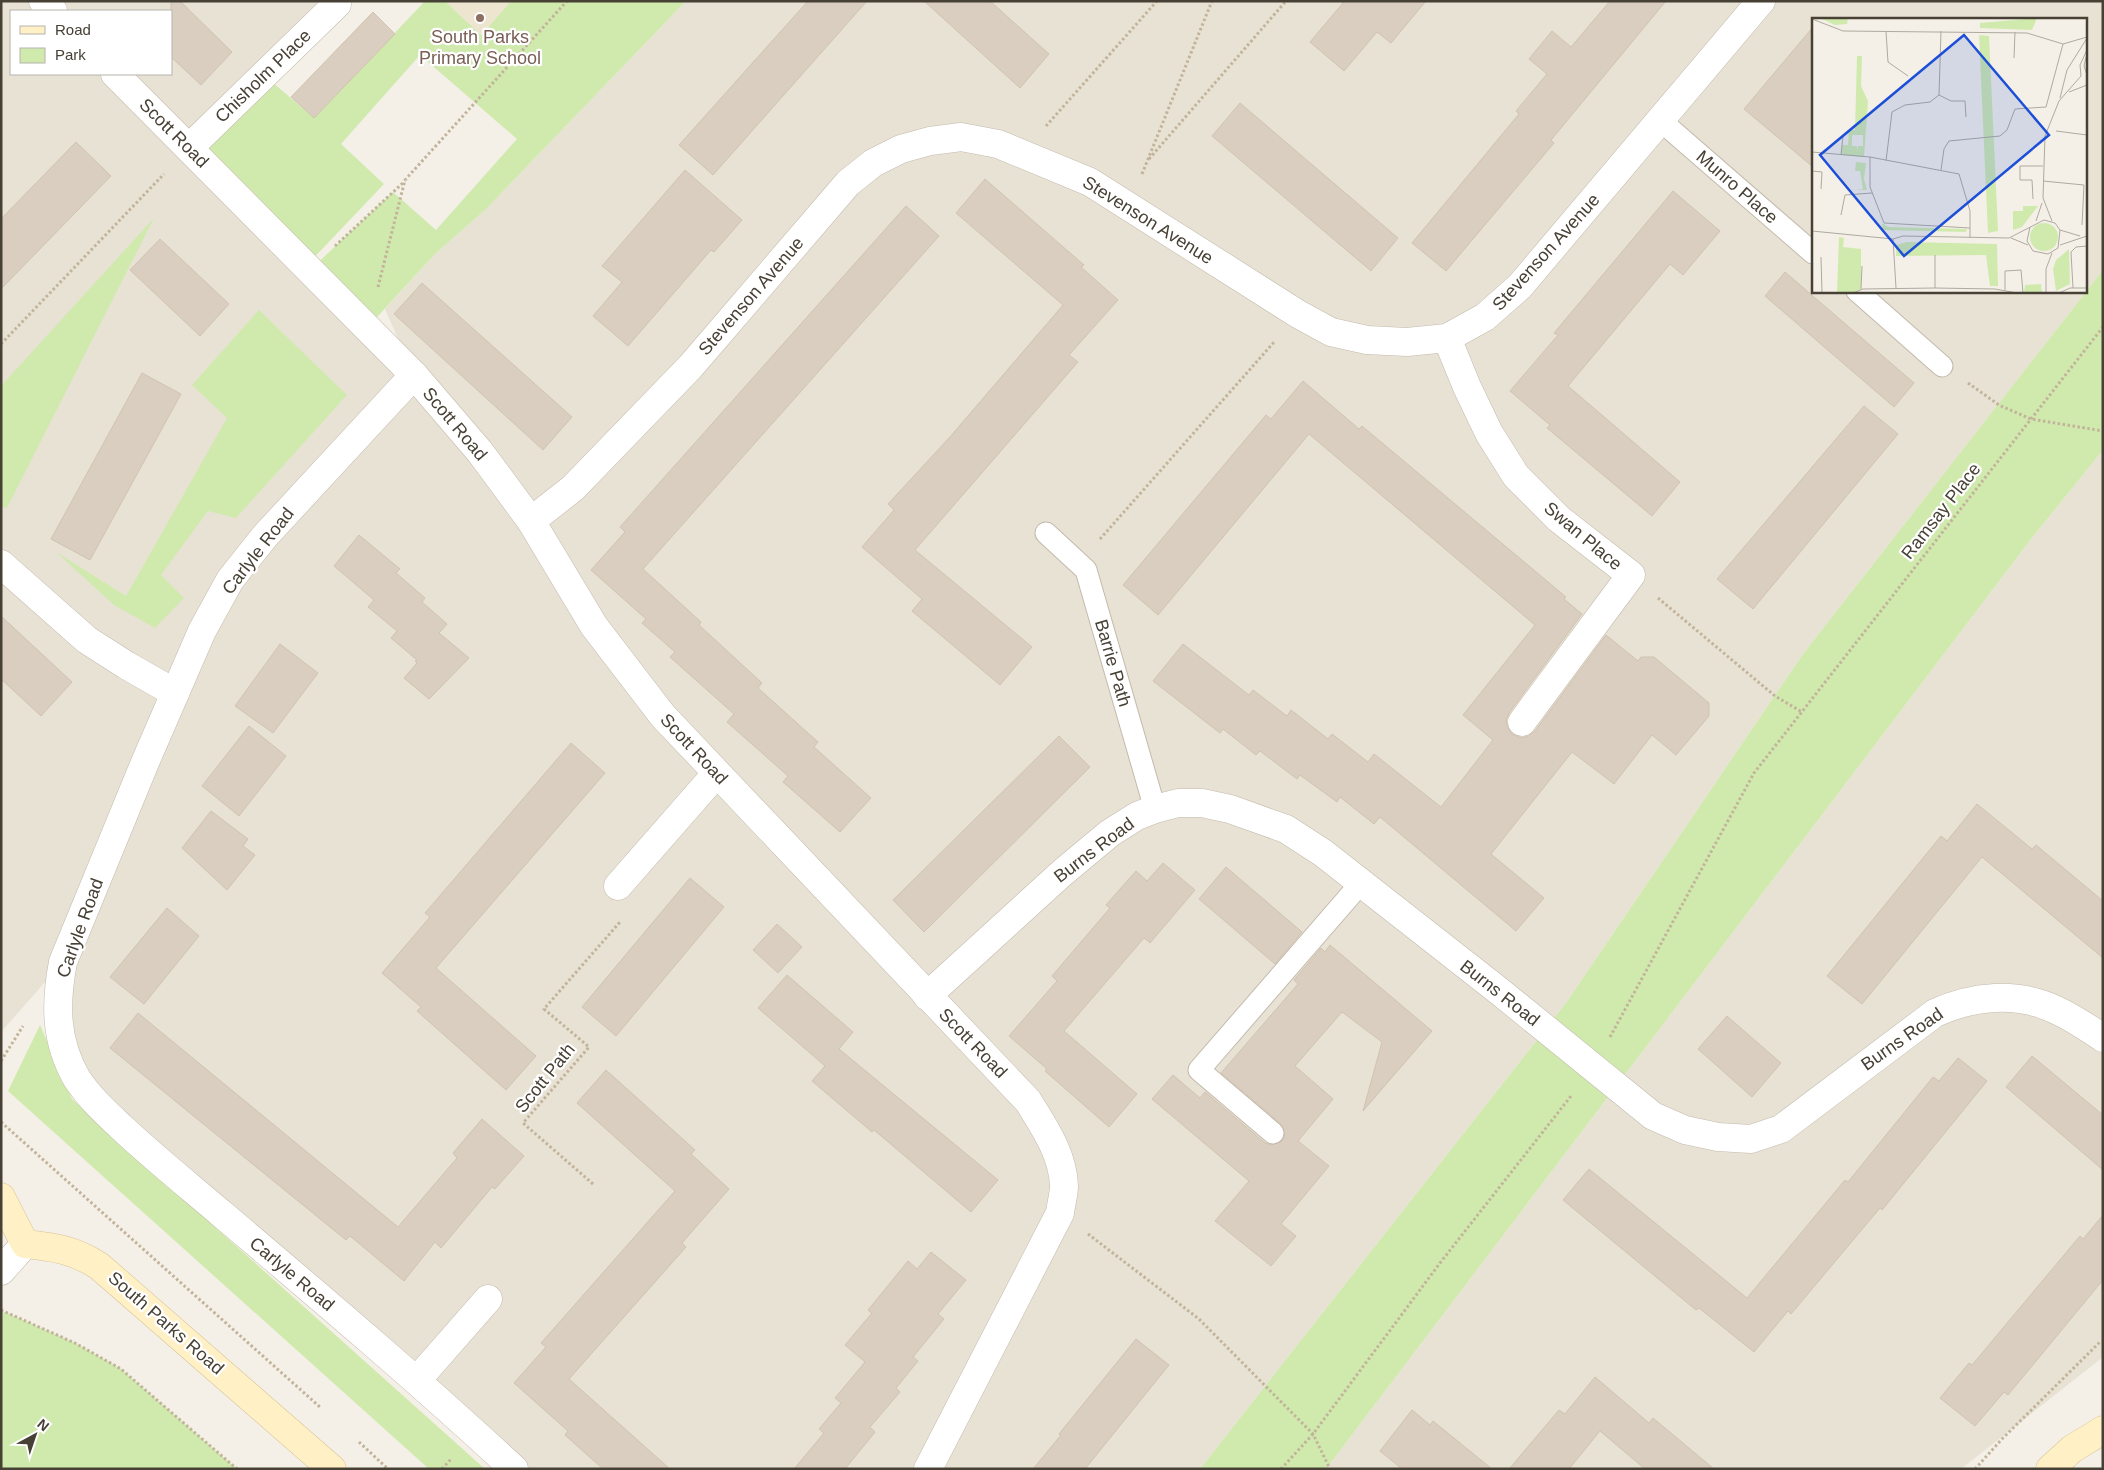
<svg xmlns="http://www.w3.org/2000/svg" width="2104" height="1470" viewBox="0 0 2104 1470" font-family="Arial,sans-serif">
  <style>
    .residential { fill: #e8e2d4; fill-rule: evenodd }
    .education { fill: #eee5d0 }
    .green { fill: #d0eaae }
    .building { fill: #d9cebf; stroke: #d1c3af }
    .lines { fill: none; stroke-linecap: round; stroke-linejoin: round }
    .lane-casing { stroke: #c3baac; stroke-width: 23 }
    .street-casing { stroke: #c3baac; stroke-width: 29 }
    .secondary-casing { stroke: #d6c495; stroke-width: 29 }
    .path { stroke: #c2b39a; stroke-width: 3; stroke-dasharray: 2.5 2.5; stroke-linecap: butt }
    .lane { stroke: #fff; stroke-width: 21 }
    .street { stroke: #fff; stroke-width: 28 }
    .secondary { stroke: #fff0c6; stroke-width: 28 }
    .education-dot { fill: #8d6e63; stroke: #fff; stroke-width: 2 }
    .labels { text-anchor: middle; stroke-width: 4.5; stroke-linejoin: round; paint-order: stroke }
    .education-label { font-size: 18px; fill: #785e54; stroke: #fff }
    .street-label { font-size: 18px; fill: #474035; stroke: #fff }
    .inset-road { fill: none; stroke: #afaaa0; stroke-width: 1 }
    .view { fill: #1d4ed8; fill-opacity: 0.15; stroke: #1d4ed8; stroke-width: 2.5 }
    .inset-edge { fill: none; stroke: #474035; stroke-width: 2.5 }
  </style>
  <rect width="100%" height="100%" fill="#f4f0e7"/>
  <!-- residential -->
  <g class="residential">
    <path d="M 1,1 L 319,1 L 189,148 L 413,373 L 385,309 L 435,254 L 486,209 L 686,1 L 2103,1 L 2103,270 L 1803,654 L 1566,1003 L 1200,1469 L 514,1469 L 77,1078 L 62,963 L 1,1032 ZM 11,11 L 171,11 L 171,74 L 11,74 ZM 1813,19 L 2085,19 L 2085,291 L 1813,291 Z"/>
    <polygon points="2103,450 2103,1357 1961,1469 1326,1469 2031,539"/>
  </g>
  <!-- education -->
  <polygon class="education" points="445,1 511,1 481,35"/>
  <!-- green -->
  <g class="green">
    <polygon points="425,1 445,1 481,35 511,1 686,1 486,209 435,254 367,328 310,270 393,192 436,230 517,139 420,55 341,144 384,184 306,266 189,148 264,75 314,118"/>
    <polygon points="154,218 7,508 1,506 1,386"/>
    <polygon points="2103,270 2103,450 2031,539 1326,1469 1200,1469 1566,1003 1803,654"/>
    <polygon points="259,310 347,395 236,518 208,511 161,575 184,598 155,628 114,605 56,552 126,596 227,418 192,385"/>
    <polygon points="40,1025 72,1099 485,1469 429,1469 8,1091"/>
    <polygon points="5,1312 75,1343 121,1369 237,1469 1,1469 1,1313"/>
  </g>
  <!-- building -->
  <g class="building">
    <polygon points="171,1 180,1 232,52 201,85 171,57"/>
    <polygon points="808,1 867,1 713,175 679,145"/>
    <polygon points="924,1 990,1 1049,54 1020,88"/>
    <polygon points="1341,1 1426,1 1391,43 1377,32 1344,71 1310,42 1343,3"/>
    <polygon points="1610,1 1666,1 1551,140 1554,143 1446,271 1412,243 1519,114 1516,111 1547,74 1529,59 1552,31 1571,47"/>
    <polygon points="373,12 395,34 314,118 291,97"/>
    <polygon points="1813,27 1813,167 1744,109"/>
    <polygon points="1240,103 1398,238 1371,271 1212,136"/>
    <polygon points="76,142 111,176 1,289 1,219"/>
    <polygon points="685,170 742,220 714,252 711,250 628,346 593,316 622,282 602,266"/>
    <polygon points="985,179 1084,265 1081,267 1118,300 1069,355 1078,362 915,550 1032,647 1000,685 912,611 922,599 862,547 894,510 888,504 949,438 1063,305 956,213"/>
    <polygon points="1673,191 1720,231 1683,275 1670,264 1568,386 1680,482 1652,516 1547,428 1550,425 1510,391 1558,335 1554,333"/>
    <polygon points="906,206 939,236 643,569 701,622 699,625 762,683 758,688 818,742 814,747 871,798 840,832 783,782 788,776 727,722 734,714 670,657 675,652 642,623 646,619 591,570 625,532 620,527"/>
    <polygon points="160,239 229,304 200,336 130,270"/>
    <polygon points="1785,272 1914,383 1894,407 1765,296"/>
    <polygon points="422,283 572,417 543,450 394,314"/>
    <polygon points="142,373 181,394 90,560 51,539"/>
    <polygon points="1303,381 1359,429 1362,426 1566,597 1564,599 1582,614 1509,713 1506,721 1508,728 1512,734 1521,738 1529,736 1535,731 1606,635 1638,661 1641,657 1654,657 1709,703 1709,716 1676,755 1652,735 1614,784 1572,752 1491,854 1544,898 1516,931 1380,817 1374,824 1340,797 1337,802 1300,775 1297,779 1260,751 1256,755 1223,729 1220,733 1153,681 1183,644 1249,695 1253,690 1287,716 1291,710 1328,739 1332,734 1368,762 1374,754 1441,807 1493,740 1463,715 1535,625 1309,434 1158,615 1123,585 1266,415 1271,419"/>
    <polygon points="1864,406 1898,434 1753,609 1717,579"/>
    <polygon points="359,535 400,569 396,573 425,598 422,602 447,624 439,633 469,658 429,699 404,678 417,663 415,661 417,660 391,638 397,631 368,607 374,600 334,566"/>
    <polygon points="1,616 72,682 41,716 1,679"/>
    <polygon points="280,644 318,673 273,733 235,706"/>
    <polygon points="249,726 286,756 239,816 202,786"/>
    <polygon points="1059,736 1090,767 924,932 893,900"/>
    <polygon points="571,743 605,773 436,968 536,1056 506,1090 417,1011 421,1007 382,973 430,917 425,913"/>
    <polygon points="1977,804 2032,849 2036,845 2103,901 2103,958 1982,857 1862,1004 1827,976 1941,836 1947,841"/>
    <polygon points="211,811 248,839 243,846 255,855 227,890 182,848"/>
    <polygon points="1163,863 1195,890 1150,943 1144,938 1064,1031 1137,1094 1109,1127 1045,1071 1047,1069 1009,1036 1057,981 1052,976 1110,908 1106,905 1136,871 1147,881"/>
    <polygon points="1226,867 1302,932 1275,964 1199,899"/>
    <polygon points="690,878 724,907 616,1036 582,1007"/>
    <polygon points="167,908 199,936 144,1004 110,977"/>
    <polygon points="777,924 802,947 778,973 753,950"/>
    <polygon points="1330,945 1432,1031 1363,1111 1382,1042 1342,1012 1295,1066 1333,1099 1298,1141 1329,1166 1281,1224 1296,1236 1271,1266 1215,1221 1249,1181 1152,1099 1173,1075 1200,1098 1205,1092 1265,1143 1271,1145 1282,1141 1285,1135 1281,1124 1221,1073 1298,984 1294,980 1321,948 1325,952"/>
    <polygon points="787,975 853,1032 839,1049 998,1180 971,1212 874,1130 872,1132 812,1081 825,1066 758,1008"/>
    <polygon points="138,1013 398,1227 457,1158 453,1153 482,1119 524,1156 495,1189 492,1187 441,1248 435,1242 404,1281 350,1236 346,1240 110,1048"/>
    <polygon points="1727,1016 1781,1063 1752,1097 1698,1049"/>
    <polygon points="2032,1056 2103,1115 2103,1170 2006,1087"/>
    <polygon points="1958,1058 1987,1081 1882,1210 1880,1208 1791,1314 1788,1311 1754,1352 1699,1308 1696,1310 1563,1200 1589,1169 1747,1298 1845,1180 1848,1182 1933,1077 1939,1081"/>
    <polygon points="606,1070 695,1150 691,1154 729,1189 682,1243 686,1247 569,1379 670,1469 603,1469 565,1435 568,1431 514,1383 546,1347 541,1343 675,1191 577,1103"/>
    <polygon points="2103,1215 2103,1280 2008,1395 2004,1392 1975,1426 1940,1398 1969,1363 1972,1365 2080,1236 2083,1239"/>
    <polygon points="931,1252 966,1280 938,1314 944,1319 913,1357 918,1361 896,1388 900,1392 870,1427 875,1432 845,1469 794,1469 824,1433 819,1429 841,1403 835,1398 865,1362 845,1345 872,1313 868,1310 908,1261 917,1269"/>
    <polygon points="1136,1339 1169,1365 1085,1469 1033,1469 1061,1435 1059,1434"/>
    <polygon points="1595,1377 1649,1423 1653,1418 1714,1469 1645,1469 1600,1431 1569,1469 1509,1469 1559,1410 1565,1414"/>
    <polygon points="1412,1410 1430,1425 1433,1421 1492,1469 1402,1469 1380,1451"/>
  </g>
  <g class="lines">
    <defs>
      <g id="lane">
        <polyline points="1661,121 1813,253"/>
        <polyline points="1857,291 1942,366"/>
        <polyline points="1046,533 1086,570 1155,809"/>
        <polyline points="1273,1133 1199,1070 1361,883"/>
      </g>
      <g id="street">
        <polyline points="43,1 53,11"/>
        <path d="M 115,74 L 414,375 L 480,452 L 531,521 L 594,626 L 663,716 L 1028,1101 C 1044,1127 1063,1154 1064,1186 C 1064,1194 1061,1204 1060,1213 L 928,1469"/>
        <polyline points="189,148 337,4"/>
        <polyline points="1447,338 1467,387 1489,433 1516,476 1559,519 1631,575 1522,722"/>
        <path d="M 414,375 L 265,536 L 230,580 L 202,631 L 146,760 L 63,962 C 55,1004 55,1041 77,1079 C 89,1097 104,1111 120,1126 C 153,1157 189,1186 223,1215 C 321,1298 419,1381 514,1469"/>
        <polyline points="531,521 573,488 691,366 848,183 873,163 901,149 930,141 961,137 998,144 1090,182 1298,314 1331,332 1367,340 1407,342 1447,338 1485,317 1520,286 1761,1"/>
        <polyline points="1,564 87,640 126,665 175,693"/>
        <polyline points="618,886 716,774"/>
        <path d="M 927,996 L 1062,873 L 1110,833 L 1137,816 L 1155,809 L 1178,803 L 1202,803 L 1230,809 L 1286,829 L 1323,853 L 1499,991 L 1653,1116 L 1685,1130 L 1718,1137 L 1751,1139 L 1781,1129 L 1935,1013 C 1972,996 2017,991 2056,1010 C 2072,1017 2088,1028 2103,1038"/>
        <polyline points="1,1271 25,1244"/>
        <polyline points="417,1380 488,1299"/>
      </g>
      <g id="secondary">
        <path d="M 1,1197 L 25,1244 C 55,1247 74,1250 99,1266 L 332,1469"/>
        <polyline points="2050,1469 2072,1449 2103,1430"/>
      </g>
    </defs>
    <!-- lane casing -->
    <use href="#lane" class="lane-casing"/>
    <!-- street casing -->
    <use href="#street" class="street-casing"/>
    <!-- secondary casing -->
    <use href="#secondary" class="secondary-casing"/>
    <!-- path -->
    <g class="path">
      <polyline points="1046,126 1157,1"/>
      <polyline points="1149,159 1286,1"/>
      <polyline points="1142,174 1212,1"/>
      <polyline points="335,246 405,181"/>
      <polyline points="378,287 405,180 567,1"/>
      <polyline points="1,344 164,174"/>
      <polyline points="1968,383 1999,405 2031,419 2103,431"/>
      <polyline points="1100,539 1275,341"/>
      <polyline points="1658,598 1775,696 1802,712"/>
      <polyline points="1610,1037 1754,773 2103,327"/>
      <polyline points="1,1061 23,1026"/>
      <polyline points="1,1122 321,1408"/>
      <polyline points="593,1184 523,1123 589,1047 544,1009 620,922"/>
      <polyline points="1088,1234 1199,1319 1313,1434 1330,1469"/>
      <polyline points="1,1310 75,1343 121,1369 237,1469"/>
      <polyline points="359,1442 388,1469"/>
      <polyline points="442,1469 451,1459"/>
      <polyline points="1281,1469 1313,1434 1440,1263 1571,1096"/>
      <polyline points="1975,1469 2002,1439 2101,1341"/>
    </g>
    <!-- lane -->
    <use href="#lane" class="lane"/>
    <!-- street -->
    <use href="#street" class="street"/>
    <!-- secondary -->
    <use href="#secondary" class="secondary"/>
  </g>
  <!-- markers -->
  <circle class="education-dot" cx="480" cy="18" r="5"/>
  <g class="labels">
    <!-- education labels -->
    <g class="education-label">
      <text x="480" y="43">South Parks<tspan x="480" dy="21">Primary School</tspan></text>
    </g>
    <!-- street labels -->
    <g class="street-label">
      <text transform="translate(263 76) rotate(-44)" y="6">Chisholm Place</text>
      <text transform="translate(174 133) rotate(45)" y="6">Scott Road</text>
      <text transform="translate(1737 187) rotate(41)" y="6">Munro Place</text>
      <text transform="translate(1148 220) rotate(32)" y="6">Stevenson Avenue</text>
      <text transform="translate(1546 252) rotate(-48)" y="6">Stevenson Avenue</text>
      <text transform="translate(751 296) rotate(-49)" y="6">Stevenson Avenue</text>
      <text transform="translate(455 424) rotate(50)" y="6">Scott Road</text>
      <text transform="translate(1941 511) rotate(-52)" y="6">Ramsay Place</text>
      <text transform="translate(1583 536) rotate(40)" y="6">Swan Place</text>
      <text transform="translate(258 551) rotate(-52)" y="6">Carlyle Road</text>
      <text transform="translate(1113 663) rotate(74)" y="6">Barrie Path</text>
      <text transform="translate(694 749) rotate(47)" y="6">Scott Road</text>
      <text transform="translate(1094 850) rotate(-37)" y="6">Burns Road</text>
      <text transform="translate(80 928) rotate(-70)" y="6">Carlyle Road</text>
      <text transform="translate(1500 993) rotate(38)" y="6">Burns Road</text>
      <text transform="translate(1902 1039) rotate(-35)" y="6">Burns Road</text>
      <text transform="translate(973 1043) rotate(46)" y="6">Scott Road</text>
      <text transform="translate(545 1078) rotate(-51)" y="6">Scott Path</text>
      <text transform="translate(292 1274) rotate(40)" y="6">Carlyle Road</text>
      <text transform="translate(166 1323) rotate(41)" y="6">South Parks Road</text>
    </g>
  </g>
  <!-- overview -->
  <g transform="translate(1812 18)">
    <rect width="275" height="275" fill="#f4f0e7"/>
    <path d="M 8,0 L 36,0 L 35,6 L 23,7 ZM 225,0 L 220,12 L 168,10 L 168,5 ZM 167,17 L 177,18 L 186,213 L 176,215 ZM 45,38 L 50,38 L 49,68 L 56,83 L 52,139 L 29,137 L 30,127 L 36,127 L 37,112 L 43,112 ZM 40,117 L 51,117 L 51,128 L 46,128 L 45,134 L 45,128 L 40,128 ZM 44,144 L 54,145 L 52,161 L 55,172 L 44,172 L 51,171 L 48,153 L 43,153 ZM 211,188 L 226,188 L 210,209 L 201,212 L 201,193 L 211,193 ZM218 219a14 14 0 1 1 28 0a14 14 0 1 1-28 0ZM 70,205 L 76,209 L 155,211 L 154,214 L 71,212 ZM 27,219 L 32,220 L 31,229 L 49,231 L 49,271 L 41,275 L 25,275 ZM 95,224 L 185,226 L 186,268 L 178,268 L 174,237 L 84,238 L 84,227 ZM 257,231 L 258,266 L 244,273 L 241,251 L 244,242 ZM 229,266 L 230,275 L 212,275 L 213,267 Z" fill="#d0eaae" fill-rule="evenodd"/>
    <path class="inset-road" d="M 0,1 L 31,13 L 215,15 L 251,26 L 275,19M 74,13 L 76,44 L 96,58M 274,39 L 272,48 L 275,57M 202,40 L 203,14M 257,74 L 275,67M 127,77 L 139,83 L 153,83 L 154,99M 248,80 L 255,52 L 275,20M 244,113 L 275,117M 0,134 L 58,139 L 147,156 L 158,193 L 158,220M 29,137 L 31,118M 58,139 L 58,169 L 72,205 L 158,210M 74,143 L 80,94 L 93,87 L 118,84 L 127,77 L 129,13M 129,152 L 132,131 L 137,123 L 188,118 L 195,112 L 203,91 L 234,89 L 251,26M 0,153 L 10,154 L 9,171M 231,163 L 272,167 L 270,207M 221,181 L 220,162 L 208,162 L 208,148 L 231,148M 29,197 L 33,177 L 60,175M 224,203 L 230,185M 240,203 L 231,180 L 233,118 L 247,83 L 269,58 L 268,47 L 275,32M 248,212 L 268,218M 0,213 L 81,221 L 91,218 L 197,220 L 232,202 L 243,205 L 248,212 L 246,230 L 236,236 L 221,233 L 215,223 L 218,209M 199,220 L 216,227M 81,221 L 84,270M 248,227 L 275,218M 9,239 L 10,275M 123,270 L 123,237M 261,270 L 259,234 L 264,229 L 275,228M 49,271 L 50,248M 193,272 L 193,253 L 209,252 L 211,275M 41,275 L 51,271 L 123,270 L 183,271 L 205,275M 234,275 L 234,251 L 240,235M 247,275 L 258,270 L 275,270"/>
    <path class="view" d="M 152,17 L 237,117 L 92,238 L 8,137 Z"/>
    <rect width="275" height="275" class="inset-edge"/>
  </g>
  <!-- border -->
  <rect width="2104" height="1470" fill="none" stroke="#474035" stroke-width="5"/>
  <!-- legend -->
  <rect x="10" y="10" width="162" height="65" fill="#ffffff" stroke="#b5b3ae"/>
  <rect x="20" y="26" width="25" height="8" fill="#fff0c6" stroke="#b5b3ae"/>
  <text x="55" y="35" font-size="15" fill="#474035">Road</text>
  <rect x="20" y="48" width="25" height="15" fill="#d0eaae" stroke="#b5b3ae"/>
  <text x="55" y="60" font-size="15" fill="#474035">Park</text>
  <!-- north arrow -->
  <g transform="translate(35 1435) rotate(40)" stroke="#ffffff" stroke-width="4" paint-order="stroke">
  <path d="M0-4L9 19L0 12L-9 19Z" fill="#474035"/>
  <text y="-8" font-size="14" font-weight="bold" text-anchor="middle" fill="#474035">N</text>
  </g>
</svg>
